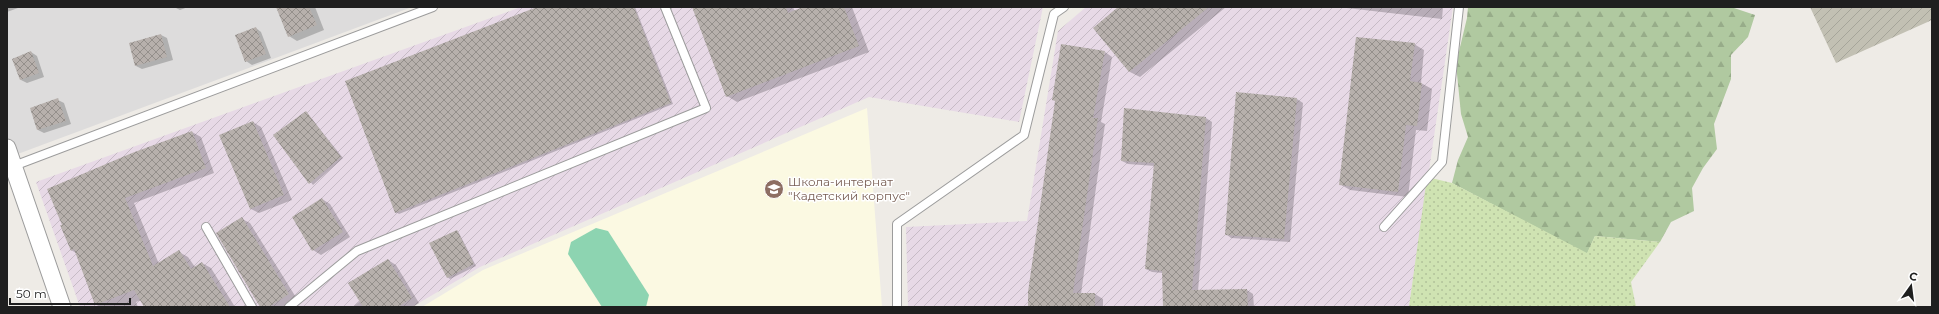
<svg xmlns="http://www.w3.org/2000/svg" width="1939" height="314" viewBox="0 0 1939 314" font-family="Montserrat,sans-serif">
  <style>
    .residential { fill: #dddcdc }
    .industrial { fill: url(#industrial-furrows) }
    .education { fill: #fbf9e2 }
    .construction { fill: url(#construction-furrows) }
    .forest { fill: url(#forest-firs) }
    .garden { fill: url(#garden-dots) }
    .pitch { fill: #8dd4b1 }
    .shadow { fill: #0003 }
    .building { fill: url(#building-cross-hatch) }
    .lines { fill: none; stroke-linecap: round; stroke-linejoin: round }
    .service-casing { stroke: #9c9c9c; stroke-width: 10 }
    .minor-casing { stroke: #9c9c9c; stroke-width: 19 }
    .service { stroke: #fff; stroke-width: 8 }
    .minor { stroke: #fff; stroke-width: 17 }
    .labels { text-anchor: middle; stroke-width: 3; stroke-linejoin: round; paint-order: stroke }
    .education-label { font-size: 12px; fill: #785e54; stroke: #fff; text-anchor: start }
  </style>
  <defs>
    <pattern id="industrial-furrows" width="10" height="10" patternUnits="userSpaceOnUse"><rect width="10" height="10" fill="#e7d9e6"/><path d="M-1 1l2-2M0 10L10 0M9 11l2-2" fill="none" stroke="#c6bac5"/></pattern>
    <pattern id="construction-furrows" width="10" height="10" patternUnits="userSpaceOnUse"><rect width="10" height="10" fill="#c2c0b3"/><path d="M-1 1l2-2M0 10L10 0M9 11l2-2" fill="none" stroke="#a6a59a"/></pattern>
    <pattern id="forest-firs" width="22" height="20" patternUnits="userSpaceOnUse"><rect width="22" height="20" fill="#b0c9a0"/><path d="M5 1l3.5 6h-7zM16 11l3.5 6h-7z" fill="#97ac89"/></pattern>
    <pattern id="garden-dots" width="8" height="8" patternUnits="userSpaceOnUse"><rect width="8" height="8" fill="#cfe3b2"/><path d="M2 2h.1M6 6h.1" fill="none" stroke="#b1c299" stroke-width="1.8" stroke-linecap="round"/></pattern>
    <pattern id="building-cross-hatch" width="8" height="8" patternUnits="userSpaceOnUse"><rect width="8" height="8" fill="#b7b0ac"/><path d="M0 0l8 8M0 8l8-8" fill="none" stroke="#948f8b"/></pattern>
  </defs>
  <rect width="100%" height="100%" fill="#eeebe6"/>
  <!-- residential -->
  <polygon class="residential" points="7,7 412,7 7,158"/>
  <!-- industrial -->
  <g class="industrial">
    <polygon points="521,7 1043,7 1019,122 869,97 480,267 412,307 80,307 36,182"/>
    <polygon points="1086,7 1453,7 1409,307 908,307 906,227 1027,221 1058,31"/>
  </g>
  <!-- education -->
  <polygon class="education" points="867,108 882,307 422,307 483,270"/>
  <!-- construction -->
  <polygon class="construction" points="1810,7 1932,7 1932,20 1836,63"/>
  <!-- forest -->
  <polygon class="forest" points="1468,7 1731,7 1755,15 1748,37 1731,55 1731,79 1714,124 1717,149 1703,168 1692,188 1694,211 1671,222 1660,242 1595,236 1587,254 1452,183 1458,160 1468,137 1461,114 1456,64 1467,18"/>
  <!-- garden -->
  <polygon class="garden" points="1427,177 1452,183 1587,253 1595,236 1660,242 1631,282 1636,307 1409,307"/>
  <!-- pitch -->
  <polygon class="pitch" points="596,228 608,231 649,295 646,307 602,307 568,254 571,242"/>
  <!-- shadow -->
  <g class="shadow">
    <polygon points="7,7 18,7 18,8 7,12"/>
    <polygon points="174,7 188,7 180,10"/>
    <polygon points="277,7 315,7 324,30 297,41 289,36"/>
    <polygon points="539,7 635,7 673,104 399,214 396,212"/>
    <polygon points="693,7 793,7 795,12 806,7 852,7 869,52 737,102 727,96"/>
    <polygon points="1120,7 1226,7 1140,77 1130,72 1094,28"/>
    <polygon points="1338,7 1443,7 1442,19"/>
    <polygon points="256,28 261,32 271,58 252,65 246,61"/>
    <polygon points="161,35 167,38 173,60 142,69 136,66 130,44"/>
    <polygon points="1414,44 1424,50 1421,83 1432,89 1427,131 1416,130 1408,197 1350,190 1340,184"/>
    <polygon points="31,52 37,56 44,77 27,83 21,80 13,59"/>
    <polygon points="1105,52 1112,57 1101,122 1105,124 1081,294 1095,294 1103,299 1103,307 1029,307"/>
    <polygon points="1297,99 1303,103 1290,242 1231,238 1226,234"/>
    <polygon points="58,100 64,103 71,124 44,133 38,130"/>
    <polygon points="306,112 343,158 313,185 274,136"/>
    <polygon points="1206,118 1212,122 1198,291 1247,290 1253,294 1254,307 1164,307 1163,273 1152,272 1146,269 1155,166 1128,164 1122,161"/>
    <polygon points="253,122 261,127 292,200 259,213 251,209 221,136"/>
    <polygon points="192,132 201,137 214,173 134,203 159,264 179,252 188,257 195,267 202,263 211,268 235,307 145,307 141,300 136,302 138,307 100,307 95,304 76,253 71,250"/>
    <polygon points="322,199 330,204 350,237 321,255 313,250"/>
    <polygon points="242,219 250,223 297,299 284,307 261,307"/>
    <polygon points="457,231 459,233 476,266 450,279 447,277"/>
    <polygon points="388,260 396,265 419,303 413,307 353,307 360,301"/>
  </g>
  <!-- building -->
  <g class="building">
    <polygon points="276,7 309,7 317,25 288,37"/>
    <polygon points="537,7 634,7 671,103 395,213 345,81"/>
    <polygon points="692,7 786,7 788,13 803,7 844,7 859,46 726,97"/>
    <polygon points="1118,7 1209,7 1129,72 1093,28"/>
    <polygon points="256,27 266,54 245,62 235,35"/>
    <polygon points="161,34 167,57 135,66 129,43"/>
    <polygon points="1356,37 1415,43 1410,81 1422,83 1417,126 1406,125 1398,192 1339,185"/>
    <polygon points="1061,44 1105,51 1093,118 1098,118 1073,293 1095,293 1095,307 1028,307 1028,292 1055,101 1052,100"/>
    <polygon points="31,51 39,73 20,80 12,59"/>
    <polygon points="1236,92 1297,98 1284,239 1225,235"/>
    <polygon points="58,98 66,121 37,130 30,108"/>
    <polygon points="1124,108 1206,117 1192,290 1247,289 1248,307 1163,307 1162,271 1145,269 1154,163 1121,161"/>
    <polygon points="306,111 341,157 309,184 273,135"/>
    <polygon points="253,121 284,195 250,209 219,135"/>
    <polygon points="192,131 206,168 125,198 153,266 179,250 191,269 202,262 230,307 144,307 134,290 95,305 74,249 71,251 60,225 62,225 47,189 132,153"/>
    <polygon points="322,198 343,232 312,251 292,217"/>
    <polygon points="242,217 289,294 269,307 260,307 216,233"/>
    <polygon points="457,230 474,264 447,278 429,243"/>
    <polygon points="388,259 412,298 398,307 363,307 348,283"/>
  </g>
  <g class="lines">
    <defs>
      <g id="service">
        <polyline points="11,167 433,7"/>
        <polyline points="206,227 252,307"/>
        <polyline points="1384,227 1442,162 1459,7"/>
        <polyline points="289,307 357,251 706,108 665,7"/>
        <polyline points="897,307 897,224 1024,135 1054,14 1064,7"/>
      </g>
      <polyline id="minor" points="7,148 62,307"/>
    </defs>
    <!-- service casing -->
    <use href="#service" class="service-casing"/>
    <!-- minor casing -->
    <use href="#minor" class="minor-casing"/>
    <!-- service -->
    <use href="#service" class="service"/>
    <!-- minor -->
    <use href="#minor" class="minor"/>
  </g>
  <!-- icons -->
  <defs>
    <symbol id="school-disc" viewBox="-11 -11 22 22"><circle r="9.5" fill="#8d6e63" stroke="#fff"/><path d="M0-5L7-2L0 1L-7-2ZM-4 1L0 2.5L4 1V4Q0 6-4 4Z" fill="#fff"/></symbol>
  </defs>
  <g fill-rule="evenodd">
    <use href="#school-disc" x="763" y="178" width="22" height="22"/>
  </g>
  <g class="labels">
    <!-- education labels -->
    <g class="education-label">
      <text x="788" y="186">Школа-интернат<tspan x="788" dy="14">"Кадетский корпус"</tspan></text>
    </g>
  </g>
  <!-- border -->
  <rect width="1939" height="314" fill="none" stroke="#1f1f1f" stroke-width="16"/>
  <!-- north arrow -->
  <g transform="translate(1911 286) rotate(14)" stroke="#ffffff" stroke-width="3" paint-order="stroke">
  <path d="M0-3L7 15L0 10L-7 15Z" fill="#1f1f1f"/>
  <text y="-6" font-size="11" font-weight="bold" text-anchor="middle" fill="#1f1f1f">С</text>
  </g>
  <!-- scale -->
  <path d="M10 298v6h120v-6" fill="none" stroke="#1f1f1f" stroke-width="2"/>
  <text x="16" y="298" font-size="12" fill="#1f1f1f" stroke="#ffffff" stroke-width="3" paint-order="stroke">50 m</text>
</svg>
